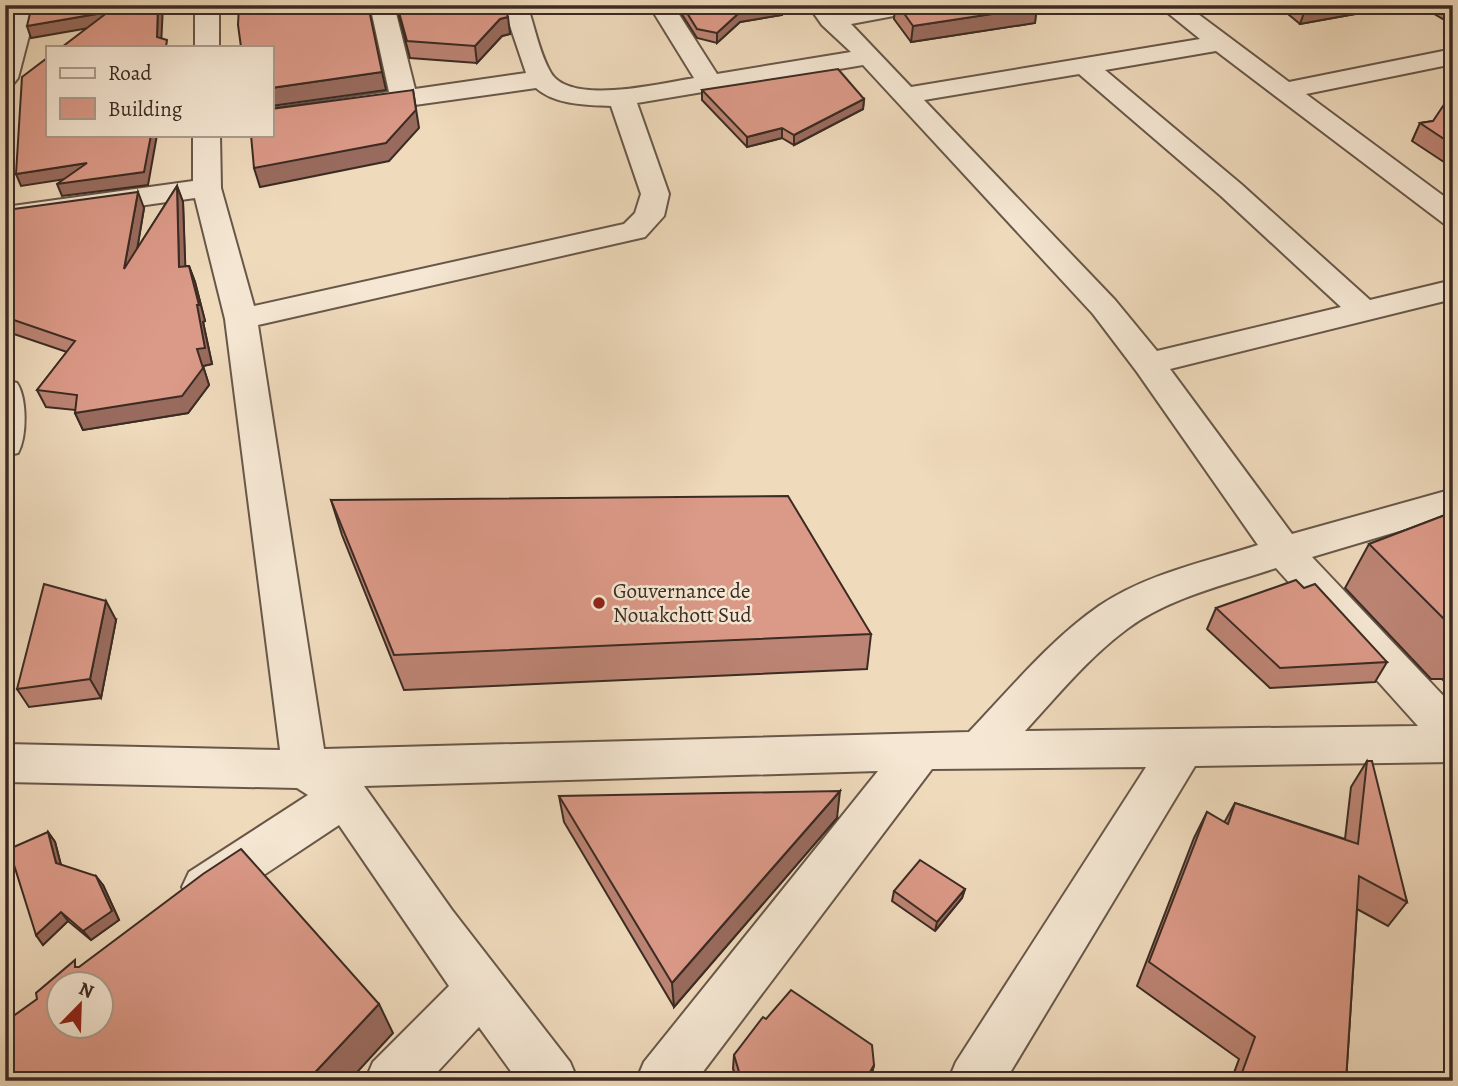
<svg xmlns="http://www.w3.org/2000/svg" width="1458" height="1086" viewBox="0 0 1458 1086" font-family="Alegreya,serif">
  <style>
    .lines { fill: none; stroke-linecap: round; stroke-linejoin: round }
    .street-casing { stroke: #685749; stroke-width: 4 }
    .street { fill: #f5e7d3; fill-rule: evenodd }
    .wall { fill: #bc8474; stroke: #3b2b23; stroke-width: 2 }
    .shaded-wall { fill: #996b5e; stroke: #3b2b23; stroke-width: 2 }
    .building { fill: #db9987; stroke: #3b2b23; stroke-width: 2; fill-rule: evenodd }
    .poi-dot { fill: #8f2418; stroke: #f5e7d3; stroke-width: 2.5 }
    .labels { text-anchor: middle; stroke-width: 5; stroke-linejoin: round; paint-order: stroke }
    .poi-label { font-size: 21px; fill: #3b2b23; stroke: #f5e7d3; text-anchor: start }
  </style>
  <rect width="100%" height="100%" fill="#efdabc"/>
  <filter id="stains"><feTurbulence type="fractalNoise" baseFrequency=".00286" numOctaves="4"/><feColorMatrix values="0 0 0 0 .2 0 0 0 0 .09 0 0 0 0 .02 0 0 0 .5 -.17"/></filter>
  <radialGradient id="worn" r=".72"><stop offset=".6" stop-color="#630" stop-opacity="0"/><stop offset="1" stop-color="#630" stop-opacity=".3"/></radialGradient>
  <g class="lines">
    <defs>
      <g id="street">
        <polygon points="13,5 37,5 18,78 14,83 5,86 5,32"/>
        <rect x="195" y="5" width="24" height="42"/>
        <path d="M 370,5 L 394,5 L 415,89 L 526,73 L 503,5 L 527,5 C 535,27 539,53 551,73 C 571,106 663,83 694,78 L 649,5 L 673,5 L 717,74 L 851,52 L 822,25 L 808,5 L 833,5 L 839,11 L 873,5 L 927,5 L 923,10 L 915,12 L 851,24 L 911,87 L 1200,39 L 1158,5 L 1186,5 L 1289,82 L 1453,49 L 1453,64 L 1306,94 L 1453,203 L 1453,226 L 1443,223 L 1216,51 L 1105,70 L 1241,184 L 1370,300 L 1453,280 L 1453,299 L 1170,369 L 1292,534 L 1453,489 L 1453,515 L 1312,557 L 1453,706 L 1453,762 L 1195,766 L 1005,1081 L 948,1081 L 956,1062 L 1146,767 L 932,769 L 696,1081 L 636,1081 L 644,1062 L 878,771 L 364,786 L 452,910 L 570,1062 L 578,1081 L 518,1081 L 479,1027 L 429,1081 L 365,1081 L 373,1062 L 449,986 L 339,825 L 223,902 L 206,909 L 189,902 L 182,887 L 189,872 L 308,795 L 297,788 L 5,782 L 5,744 L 280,750 L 225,319 L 195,198 L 5,225 L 5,207 L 193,181 L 193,135 L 220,135 L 221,188 L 254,306 L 624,224 L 635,213 L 641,194 L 611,106 C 587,105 555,105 536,88 L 271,125 L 271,109 L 389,92 ZM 863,65 L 1093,314 L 1137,372 L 1258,545 C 1205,562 1146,574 1099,606 C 1050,640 1010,689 969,732 L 324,749 L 258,325 L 645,237 L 664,216 L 669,194 L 637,103 ZM 1079,74 L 1221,196 L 1341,307 L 1157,351 L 1115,300 L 924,100 ZM 1276,568 L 1418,726 L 1025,731 C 1057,696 1088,658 1127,629 C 1170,597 1226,585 1276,568 Z"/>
        <path d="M 5,380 L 17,383 C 27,398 27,437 18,453 L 5,456 Z"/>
      </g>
    </defs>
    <!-- street casing -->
    <use href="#street" class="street-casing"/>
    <!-- street -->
    <use href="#street" class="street"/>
  </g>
  <!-- wall -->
  <g class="wall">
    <polygon points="396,5 504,5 510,34 502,36 477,63 410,58"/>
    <polygon points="676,5 781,5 782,15 740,22 717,43 697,38"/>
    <polygon points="895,5 1036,5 1035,23 911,42 894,19"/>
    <polygon points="1277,5 1379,5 1377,10 1300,24"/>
    <polygon points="1419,5 1453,5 1453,25"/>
    <polygon points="702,90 864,99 863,109 794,145 782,138 747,147 702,100"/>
    <polygon points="1453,108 1453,168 1412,141 1420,123 1433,121"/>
    <polygon points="177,186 183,202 185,266 189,266 195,282 205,321 203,322 212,364 203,366 209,385 188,413 83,430 75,413 76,410 46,407 37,390 67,352 5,331 5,215 144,208 137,249"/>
    <polygon points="331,500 871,634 867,669 404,690 342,535"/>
    <polygon points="1453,512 1453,681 1445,682 1442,679 1431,679 1345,588 1369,544"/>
    <polygon points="1216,608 1387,662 1375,682 1270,688 1207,629"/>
    <polygon points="116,620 101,698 29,707 17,689"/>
    <polygon points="1367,761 1407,902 1388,926 1357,909 1346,1081 1231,1081 1239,1059 1137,986 1194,838 1207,812 1224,823 1235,803 1345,839 1351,787"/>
    <polygon points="559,796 837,818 674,1007 564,822"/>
    <polygon points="48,832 55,842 61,865 103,885 119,920 91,940 68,921 43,945 36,935"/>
    <polygon points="965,889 962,898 935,931 892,901 894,891"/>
    <polygon points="766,1019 874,1065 870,1081 738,1081 733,1069 734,1055"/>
  </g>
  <!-- shaded-wall -->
  <g class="shaded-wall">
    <polygon points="5,5 12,5 5,24"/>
    <polygon points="158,5 163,5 161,47 157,37"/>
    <polygon points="1331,5 1379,5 1377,10 1300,24 1305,10"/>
    <polygon points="782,6 782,15 740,22 717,43 717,33 740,12"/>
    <polygon points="1037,7 1035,23 911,42 913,26"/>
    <polygon points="108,12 112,24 31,38 27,26"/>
    <polygon points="508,17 510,34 502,36 477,63 475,46 500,19"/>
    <polygon points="382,72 386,90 271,106 271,88"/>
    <polygon points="413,90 419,128 389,161 260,187 254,168"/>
    <polygon points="864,99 863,109 794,145 794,135"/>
    <polygon points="782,128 782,138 747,147 747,137"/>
    <polygon points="151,135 157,135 148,185 62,196 57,184"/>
    <polygon points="87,163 92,175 21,186 16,174"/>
    <polygon points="177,186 183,202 186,284 179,267"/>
    <polygon points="138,192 144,208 131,286 124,269"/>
    <polygon points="189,266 195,282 205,321 203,322 212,364 203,366 209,385 188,413 83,430 75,413 197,349"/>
    <polygon points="106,601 116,620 101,698 90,679"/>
    <polygon points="840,791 837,818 674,1007 672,983"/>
    <polygon points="48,832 55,842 63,873 56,863"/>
    <polygon points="96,876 103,885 119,920 91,940 83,931"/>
    <polygon points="965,889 962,898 935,931 937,922"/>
    <polygon points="61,912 68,921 43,945 36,935"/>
    <polygon points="379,1004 393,1033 349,1081 307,1081"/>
    <polygon points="874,1065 870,1081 865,1081"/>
  </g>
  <!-- building -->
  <g class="building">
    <polygon points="32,5 158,5 157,37 167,40 166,47 62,47 108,12 27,26"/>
    <polygon points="239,5 368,5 382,72 271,88 271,47 241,47 238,25"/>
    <polygon points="397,5 504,5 508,17 500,19 475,46 407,41"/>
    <polygon points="682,5 781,5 782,6 740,12 717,33 697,29"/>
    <polygon points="898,5 1036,5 1037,7 913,26"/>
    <polygon points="1299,5 1331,5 1305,10"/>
    <polygon points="47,58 47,135 151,135 144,172 57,184 87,163 16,174 22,77"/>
    <polygon points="838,69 864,99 794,135 782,128 747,137 702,90"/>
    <polygon points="413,90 416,110 386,143 254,168 251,135 271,135 271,109"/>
    <polygon points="1445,103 1453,108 1453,145 1420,123 1433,121"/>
    <polygon points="177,186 179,267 189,266 199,305 197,305 205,348 197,349 203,368 182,396 75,413 77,395 37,390 75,341 5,317 5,215 14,209 138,192 124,269"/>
    <polygon points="788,496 871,634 394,655 331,500"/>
    <polygon points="1453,512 1453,628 1369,544"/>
    <polygon points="1296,580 1304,588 1315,584 1387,662 1280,668 1216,608"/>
    <polygon points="44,584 106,601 90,679 17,689"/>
    <polygon points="1367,761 1372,761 1407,902 1359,876 1346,1081 1239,1081 1255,1037 1149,962 1207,812 1228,824 1235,803 1358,844"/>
    <polygon points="840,791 672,983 559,796"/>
    <polygon points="48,832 56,863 96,876 112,911 83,931 61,912 36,935 9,849"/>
    <path d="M 241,849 L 379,1004 L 307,1081 L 5,1081 L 5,1022 L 37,999 L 36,993 L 75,960 L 75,967 L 79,967 L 203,874 ZM 60,984 L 102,984 L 102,1026 L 60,1026 Z"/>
    <polygon points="920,860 965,889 937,922 894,891"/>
    <polygon points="791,990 872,1045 874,1065 865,1081 749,1081 740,1075 734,1055 763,1017 766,1019"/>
  </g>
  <!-- markers -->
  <circle class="poi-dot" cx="599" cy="603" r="7"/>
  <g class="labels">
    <!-- poi labels -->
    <g class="poi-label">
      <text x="613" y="598">Gouvernance de<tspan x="613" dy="24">Nouakchott Sud</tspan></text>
    </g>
  </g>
  <!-- margin -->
  <rect width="1458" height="1086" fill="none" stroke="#efdabc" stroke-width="28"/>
  <rect x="7" y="7" width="1444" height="1072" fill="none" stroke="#3b2b23" stroke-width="3.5"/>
  <rect x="14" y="14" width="1430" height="1058" fill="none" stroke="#3b2b23" stroke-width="2"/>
  <!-- legend -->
  <rect x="46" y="46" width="228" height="91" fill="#f5e7d3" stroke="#ab9c8d" stroke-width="2"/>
  <rect x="60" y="68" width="35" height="10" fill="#f5e7d3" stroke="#ab9c8d" stroke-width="2"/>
  <text x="108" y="80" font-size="21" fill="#3b2b23">Road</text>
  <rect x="60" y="98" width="35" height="21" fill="#db9987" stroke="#ab9c8d" stroke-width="2"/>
  <text x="108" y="116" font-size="21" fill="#3b2b23">Building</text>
  <!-- north arrow -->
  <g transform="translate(80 1005) rotate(23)"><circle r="33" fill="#f5e7d3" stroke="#ab9c8d" stroke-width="2"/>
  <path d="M0-5L12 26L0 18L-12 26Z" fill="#8f2418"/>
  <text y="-10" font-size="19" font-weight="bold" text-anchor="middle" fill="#3b2b23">N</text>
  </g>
  <rect width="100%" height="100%" filter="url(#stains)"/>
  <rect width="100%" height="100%" fill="url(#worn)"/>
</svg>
